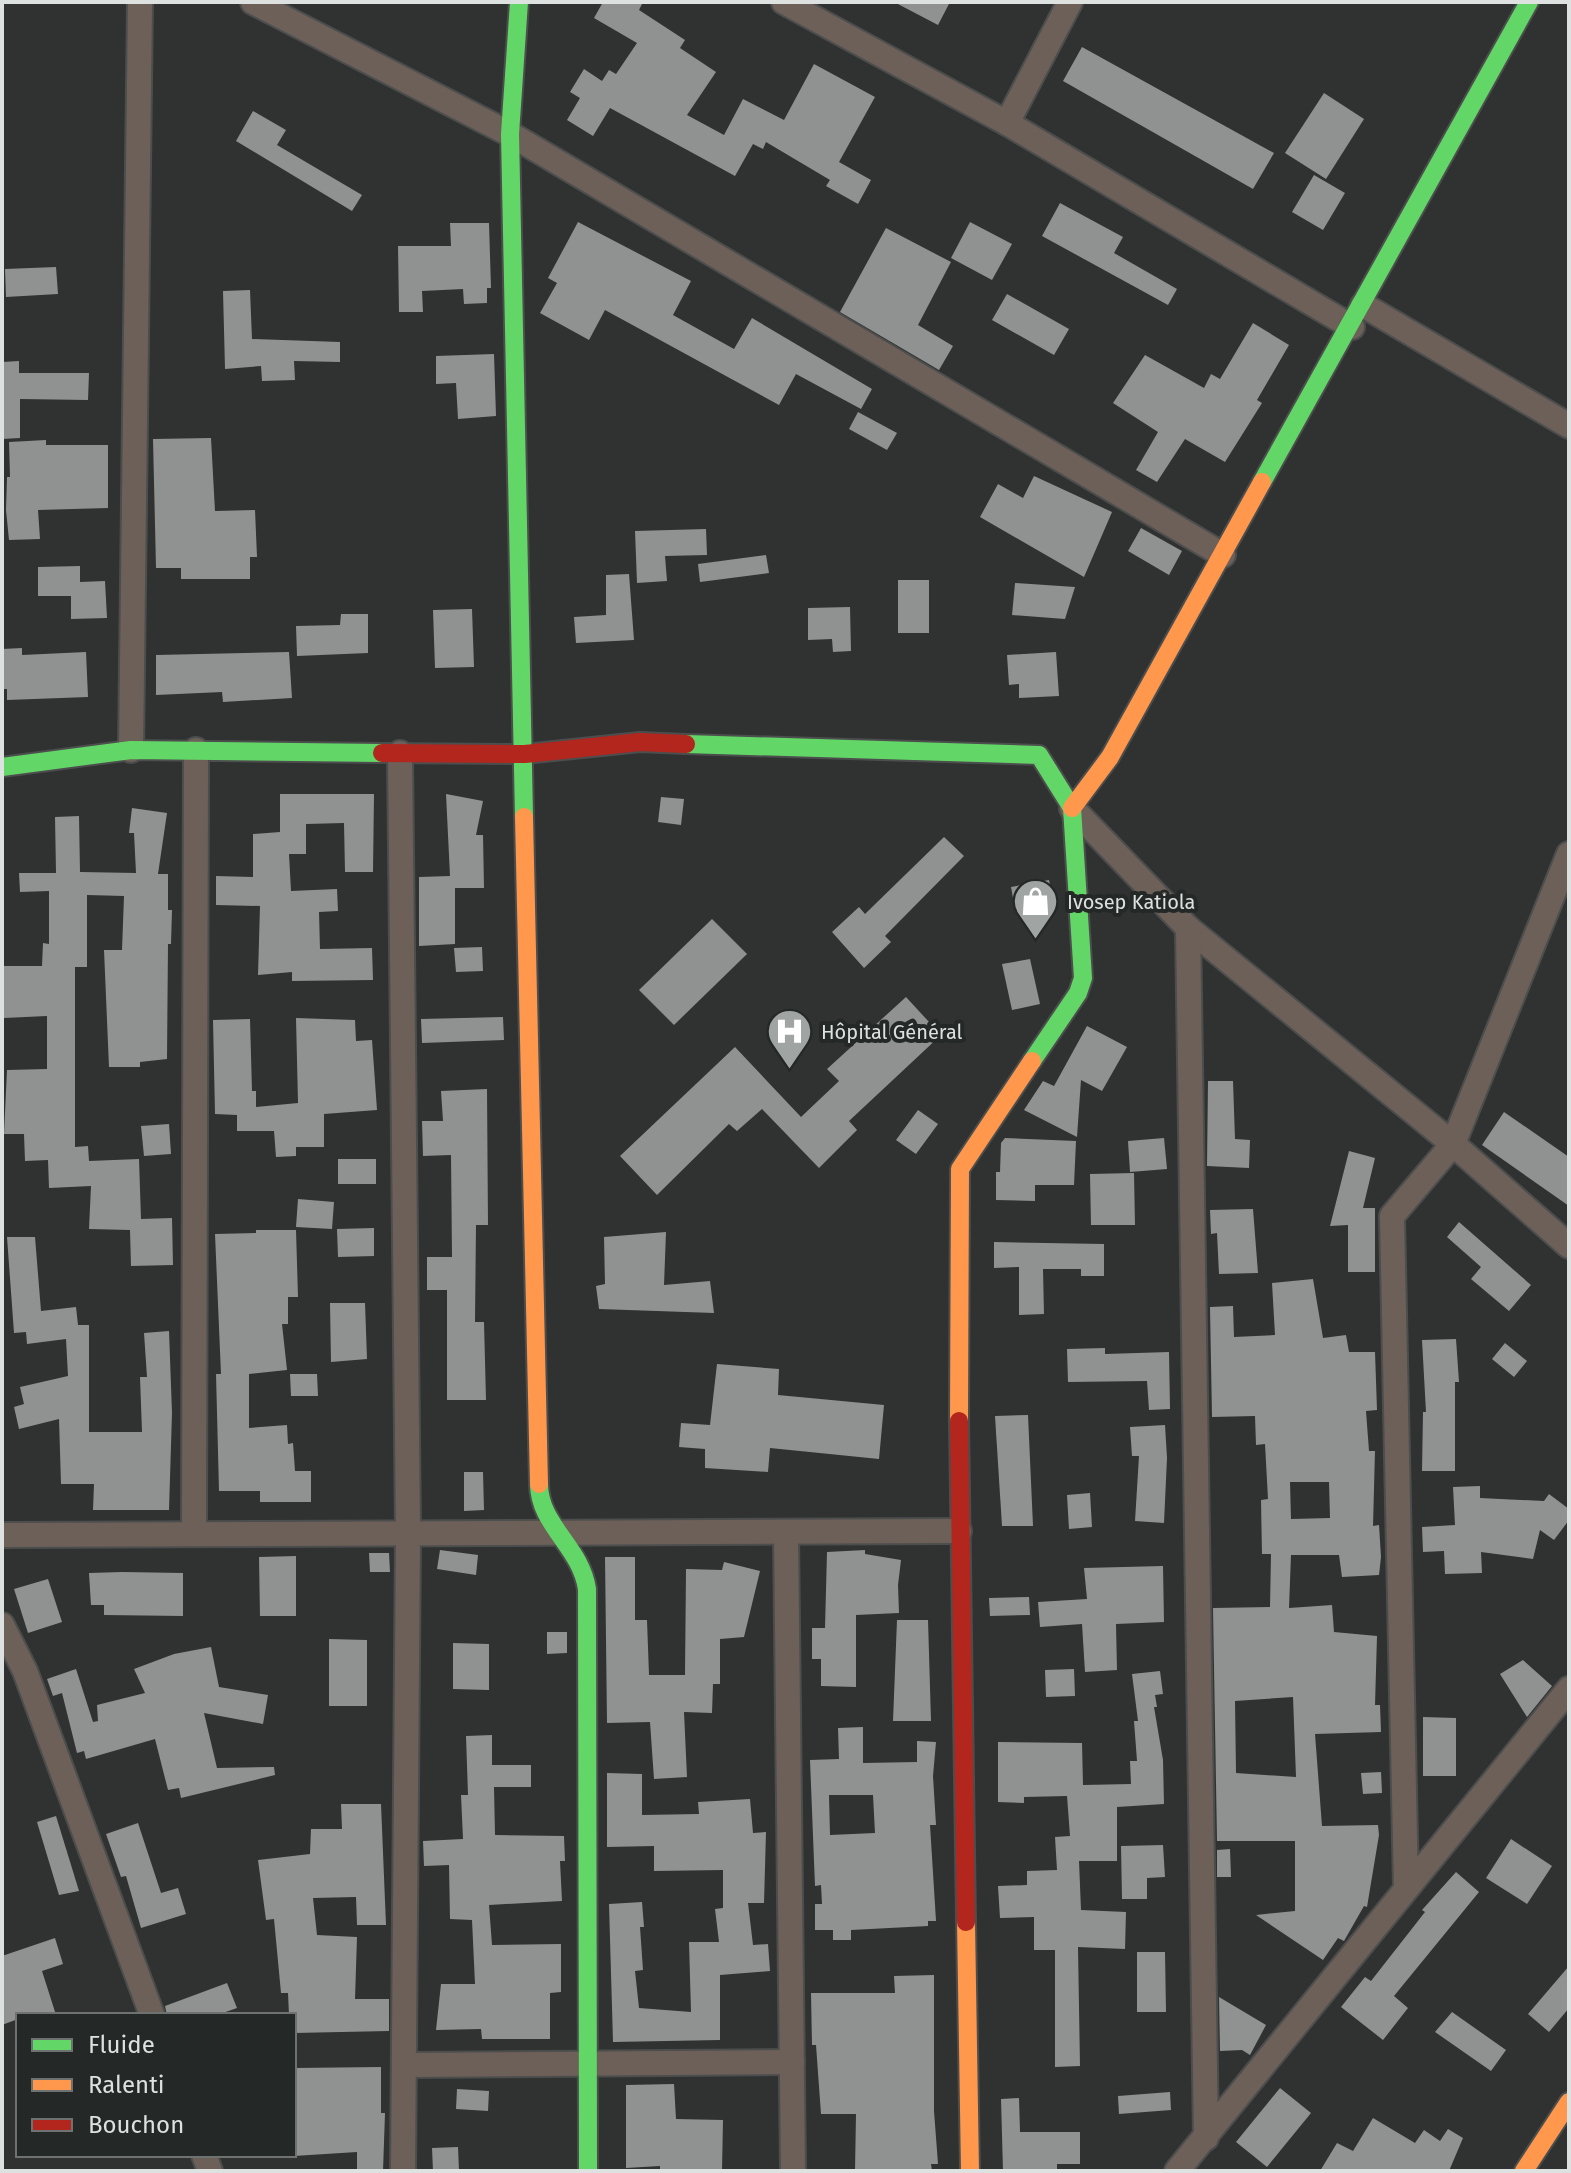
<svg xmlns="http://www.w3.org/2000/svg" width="1571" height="2173" viewBox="0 0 1571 2173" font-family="'Fira Sans',sans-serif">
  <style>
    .building { fill: #909291; fill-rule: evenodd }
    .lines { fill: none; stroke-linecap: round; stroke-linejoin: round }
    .street-casing { stroke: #4c4d4d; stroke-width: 28 }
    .fast-casing { stroke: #4c4d4d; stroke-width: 22 }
    .slow-casing { stroke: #4c4d4d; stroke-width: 22 }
    .jam-casing { stroke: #4c4d4d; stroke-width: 22 }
    .street { stroke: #6d6059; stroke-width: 24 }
    .fast { stroke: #63d668; stroke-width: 18 }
    .slow { stroke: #ff974d; stroke-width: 18 }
    .jam { stroke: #b3261e; stroke-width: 18 }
    .labels { text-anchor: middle; stroke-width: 8; stroke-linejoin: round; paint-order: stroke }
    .poi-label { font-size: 20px; fill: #dde1df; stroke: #242927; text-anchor: start }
  </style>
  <rect width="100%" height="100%" fill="#2f3231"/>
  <!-- building -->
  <g class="building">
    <polygon points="603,2 643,2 639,10 685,40 680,48 716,72 687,115 724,135 743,99 784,120 814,64 875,97 839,162 871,180 858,204 826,186 830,180 766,142 763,149 753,144 735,176 610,108 593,136 567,120 580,98 570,92 584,69 602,81 609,70 616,74 637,43 594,18"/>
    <polygon points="894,2 950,2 938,25"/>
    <polygon points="1082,47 1274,153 1253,189 1063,81"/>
    <polygon points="1324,93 1364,119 1326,179 1285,153"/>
    <polygon points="253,111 286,130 277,145 362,195 352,211 236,141"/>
    <polygon points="1314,175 1345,193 1323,230 1292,212"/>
    <polygon points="1060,203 1123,237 1114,253 1177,289 1168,305 1042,236"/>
    <polygon points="578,222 691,281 673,315 734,349 752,318 872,389 861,409 796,374 779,405 605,310 589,340 540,313 557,283 548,278"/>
    <polygon points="970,222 1012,244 992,280 951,258"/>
    <polygon points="450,223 489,223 491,288 487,288 487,303 464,304 463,289 422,291 423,312 399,312 398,246 451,246"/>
    <polygon points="886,228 951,262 918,325 953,346 939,370 840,312"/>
    <polygon points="56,267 58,294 6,297 5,269"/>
    <polygon points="250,290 252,339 340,342 340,362 294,361 295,380 262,381 261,366 225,369 223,291"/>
    <polygon points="1007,294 1069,329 1054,355 992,320"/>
    <polygon points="1253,323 1289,345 1257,400 1262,403 1225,462 1185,439 1157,482 1136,470 1158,432 1113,403 1145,355 1204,388 1211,374 1220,379"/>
    <polygon points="494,354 496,416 458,419 456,383 436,384 436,356"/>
    <polygon points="19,361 19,373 89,373 88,400 20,399 20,438 2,439 2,362"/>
    <polygon points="858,412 897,433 887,450 849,429"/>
    <polygon points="211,438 215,511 255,510 257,557 250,557 250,579 181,579 181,568 156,568 153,439"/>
    <polygon points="46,440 46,445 108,445 108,508 38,510 40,539 9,540 6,510 7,477 10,477 9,442"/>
    <polygon points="1034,476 1112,512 1084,577 980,517 998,484 1023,498"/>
    <polygon points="1141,528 1182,551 1169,575 1128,551"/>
    <polygon points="706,529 707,555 665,556 667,581 637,583 635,531"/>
    <polygon points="766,555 769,573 700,582 698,564"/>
    <polygon points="80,566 80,582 105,581 107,618 71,619 71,596 38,596 38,567"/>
    <polygon points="629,574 634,640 576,643 574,617 606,615 606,575"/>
    <rect x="898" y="580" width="31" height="53"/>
    <polygon points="1015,583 1075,587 1065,619 1012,615"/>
    <polygon points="850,607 851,651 833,652 832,639 808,640 808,608"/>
    <polygon points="472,609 474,667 435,668 433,610"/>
    <polygon points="341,614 368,614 368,653 297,656 296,626 340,625"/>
    <polygon points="22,648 22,655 86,652 88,697 7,700 7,689 2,689 2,649"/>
    <polygon points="289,652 292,698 223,702 222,692 156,695 156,655"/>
    <polygon points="1056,652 1059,696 1019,698 1019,684 1009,685 1007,655"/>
    <polygon points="280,794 374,794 373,872 345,872 344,823 306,824 306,854 289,854 291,891 337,889 338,911 319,912 320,949 372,948 373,980 292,981 292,972 258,975 260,906 216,905 216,876 253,877 253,834 280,832"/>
    <polygon points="446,794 483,801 476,835 483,835 484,888 455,888 455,944 419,946 419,877 450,876"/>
    <polygon points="661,797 684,799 681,825 658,822"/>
    <polygon points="132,808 167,813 158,874 168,874 168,910 172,910 171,944 168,944 167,1059 140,1062 140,1067 109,1067 104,950 122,950 124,896 87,895 87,967 75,967 75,1147 88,1146 89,1161 139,1159 141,1219 172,1218 173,1265 131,1266 130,1230 89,1229 91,1186 49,1188 48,1160 25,1161 24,1134 4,1134 7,1070 47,1069 47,1016 4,1018 2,966 42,966 43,943 49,944 49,891 20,892 19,873 56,873 55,817 79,816 80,872 136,873 134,833 129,833"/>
    <polygon points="944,837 964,856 885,936 891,942 864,968 832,932 859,907 865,914"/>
    <polygon points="1049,880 1053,902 1015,909 1011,887"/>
    <polygon points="712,919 747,954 674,1025 639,990"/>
    <polygon points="482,947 483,971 456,972 454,948"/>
    <polygon points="1030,959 1040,1004 1012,1010 1002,964"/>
    <polygon points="906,997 941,1035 849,1121 857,1130 819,1168 762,1109 737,1131 729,1124 657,1195 620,1156 735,1047 801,1117 839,1081 827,1069"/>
    <polygon points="503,1017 504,1040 422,1043 421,1019"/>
    <polygon points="296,1018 355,1020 356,1041 372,1040 377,1110 324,1114 324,1147 296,1147 296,1156 276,1157 274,1131 237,1131 237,1115 215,1114 213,1020 250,1019 252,1091 256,1091 256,1107 298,1103"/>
    <polygon points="1087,1026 1127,1047 1102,1091 1081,1080 1077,1137 1024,1110 1043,1081 1054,1086"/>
    <polygon points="1208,1081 1233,1081 1235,1139 1250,1140 1249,1168 1207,1166"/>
    <polygon points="487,1089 488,1225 476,1225 475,1322 484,1322 486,1400 447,1400 447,1290 427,1290 427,1257 452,1257 451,1155 423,1156 422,1121 443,1121 441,1091"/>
    <polygon points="918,1110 938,1124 916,1154 896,1140"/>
    <polygon points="1504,1112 1569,1157 1569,1206 1482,1145"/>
    <polygon points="169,1124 171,1154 144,1156 141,1126"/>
    <polygon points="1005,1138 1076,1141 1074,1185 1035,1185 1035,1201 996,1200 996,1172 1000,1172 1001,1143"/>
    <polygon points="1164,1138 1167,1169 1130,1172 1128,1141"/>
    <polygon points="1349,1151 1375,1158 1363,1208 1375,1208 1375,1272 1348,1272 1348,1225 1330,1226"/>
    <rect x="338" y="1159" width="38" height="25"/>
    <polygon points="1134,1173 1135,1225 1091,1225 1090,1174"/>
    <polygon points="298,1199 334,1202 332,1229 296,1227"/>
    <polygon points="1253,1209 1258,1273 1219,1274 1217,1233 1211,1234 1210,1210"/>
    <polygon points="1459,1222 1531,1285 1509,1311 1471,1279 1481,1267 1447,1237"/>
    <polygon points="374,1228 374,1256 338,1257 337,1229"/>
    <polygon points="256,1230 296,1230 298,1297 288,1297 288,1324 282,1324 287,1370 249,1374 249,1428 287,1425 288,1444 293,1443 295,1471 311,1471 311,1502 260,1502 260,1491 219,1491 216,1374 221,1374 215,1234 256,1233"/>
    <polygon points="666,1232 664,1285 710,1281 714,1313 599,1309 596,1286 605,1284 604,1237"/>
    <polygon points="7,1237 35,1237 41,1311 76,1307 78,1325 89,1325 89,1432 142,1432 140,1377 147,1377 144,1333 169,1331 172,1413 169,1510 93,1510 94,1484 61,1484 59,1419 19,1429 14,1407 24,1404 20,1387 68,1376 66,1339 27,1344 26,1332 14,1333"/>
    <polygon points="994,1242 1104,1244 1104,1276 1081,1276 1081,1269 1043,1269 1044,1314 1019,1315 1019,1267 994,1268"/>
    <path d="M 1313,1279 L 1323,1338 L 1346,1335 L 1349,1352 L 1375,1352 L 1377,1410 L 1366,1411 L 1369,1451 L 1375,1451 L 1373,1526 L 1379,1525 L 1381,1557 L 1379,1575 L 1342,1577 L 1339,1555 L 1291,1555 L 1289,1608 L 1332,1605 L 1334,1632 L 1377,1636 L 1375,1705 L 1380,1705 L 1381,1732 L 1315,1734 L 1322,1826 L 1378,1825 L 1379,1835 L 1367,1907 L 1364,1906 L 1344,1941 L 1338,1938 L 1323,1960 L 1256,1915 L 1295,1911 L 1295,1841 L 1217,1841 L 1213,1608 L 1270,1607 L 1271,1554 L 1262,1554 L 1261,1500 L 1268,1499 L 1265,1444 L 1256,1445 L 1255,1416 L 1212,1417 L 1210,1307 L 1233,1306 L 1234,1337 L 1275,1335 L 1272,1283 ZM 1290,1482 L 1329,1482 L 1330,1518 L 1291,1519 ZM 1293,1697 L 1296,1777 L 1236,1773 L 1235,1701 Z"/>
    <polygon points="330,1303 365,1303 367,1359 331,1362"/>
    <polygon points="1456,1339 1459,1382 1455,1382 1455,1471 1422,1471 1423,1412 1426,1412 1422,1340"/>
    <polygon points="1505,1343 1527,1361 1514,1377 1492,1359"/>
    <polygon points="1105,1348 1105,1354 1169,1352 1170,1409 1149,1410 1147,1381 1068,1382 1067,1349"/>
    <polygon points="717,1364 779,1369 778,1395 884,1405 879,1459 770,1448 768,1472 705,1468 705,1449 679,1447 681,1423 710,1425"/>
    <polygon points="290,1374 317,1374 318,1396 291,1396"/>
    <polygon points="1028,1415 1033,1526 1002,1526 995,1416"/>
    <polygon points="1165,1425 1167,1458 1164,1523 1135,1521 1139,1456 1132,1456 1130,1427"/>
    <polygon points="464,1472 483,1472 484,1510 464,1511"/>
    <polygon points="1480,1486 1480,1498 1544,1501 1549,1494 1569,1509 1569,1520 1554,1540 1540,1530 1533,1559 1481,1552 1482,1573 1445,1574 1444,1551 1423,1552 1422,1527 1455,1525 1453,1487"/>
    <polygon points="1090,1493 1092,1527 1069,1529 1067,1495"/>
    <polygon points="440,1550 478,1555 476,1575 437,1569"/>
    <polygon points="865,1550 865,1554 901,1560 898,1585 899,1613 856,1615 856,1687 821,1686 821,1659 812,1659 812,1628 825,1628 827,1552"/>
    <polygon points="369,1553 389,1553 390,1572 370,1572"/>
    <polygon points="296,1556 296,1616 260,1616 259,1557"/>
    <polygon points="605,1557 635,1557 635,1620 647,1620 649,1675 685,1675 686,1569 722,1570 724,1562 760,1571 744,1637 720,1639 720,1684 713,1684 712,1713 684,1712 687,1777 654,1779 650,1722 607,1723"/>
    <polygon points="1163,1566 1164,1622 1116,1624 1117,1670 1085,1672 1082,1624 1040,1627 1038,1602 1087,1599 1084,1568"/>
    <polygon points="122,1572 183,1573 183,1616 104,1615 104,1605 91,1605 89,1573"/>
    <polygon points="48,1579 62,1622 28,1633 14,1589"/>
    <polygon points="1029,1597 1030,1615 990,1616 989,1598"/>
    <polygon points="897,1620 928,1620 931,1721 893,1721"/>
    <polygon points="547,1632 567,1632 567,1653 547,1654"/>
    <polygon points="329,1639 367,1640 367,1706 329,1706"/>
    <polygon points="453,1643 489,1644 489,1690 453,1689"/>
    <polygon points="211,1647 219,1687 268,1695 263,1724 204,1713 217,1768 274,1767 275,1775 181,1798 179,1788 168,1790 155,1739 86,1759 84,1751 77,1753 62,1693 53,1696 47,1679 76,1669 93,1722 98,1721 97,1705 145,1693 134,1669 174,1654"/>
    <polygon points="1523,1660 1552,1686 1527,1717 1500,1674"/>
    <polygon points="1074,1669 1075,1696 1046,1697 1045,1670"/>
    <polygon points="1160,1671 1163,1694 1155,1695 1157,1707 1154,1707 1163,1760 1164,1804 1117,1807 1117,1861 1079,1861 1081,1910 1126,1912 1125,1949 1078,1947 1080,2066 1055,2067 1055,1950 1034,1950 1034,1917 1000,1918 998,1886 1027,1885 1027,1871 1057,1870 1055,1837 1070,1836 1067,1796 1024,1797 1024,1803 998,1802 998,1742 1082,1743 1083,1785 1131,1784 1130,1761 1137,1761 1134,1721 1138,1721 1132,1674"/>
    <polygon points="1423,1717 1456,1718 1456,1776 1423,1776"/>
    <path d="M 863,1727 L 863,1763 L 917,1762 L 917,1741 L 936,1742 L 933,1776 L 936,1825 L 930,1825 L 936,1921 L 928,1921 L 928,1926 L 851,1930 L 851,1940 L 833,1940 L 833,1930 L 815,1930 L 815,1904 L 822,1904 L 821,1885 L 815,1886 L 810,1760 L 839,1759 L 838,1728 ZM 829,1795 L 873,1795 L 875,1833 L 830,1835 Z"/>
    <polygon points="492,1735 492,1765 531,1765 531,1787 494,1787 495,1835 564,1836 565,1861 560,1861 562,1901 489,1905 492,1945 561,1944 561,1992 550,1993 550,2039 482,2039 481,2029 436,2030 441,1984 475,1984 472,1920 450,1919 449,1865 424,1866 423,1841 463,1839 461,1795 468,1795 466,1736"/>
    <polygon points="1381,1772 1382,1793 1363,1794 1361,1773"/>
    <polygon points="607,1773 642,1774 642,1815 699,1814 698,1802 750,1799 753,1833 766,1832 764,1903 748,1903 753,1945 768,1944 770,1971 720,1975 720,2040 613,2042 609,1904 642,1902 644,1927 640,1927 643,1970 635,1971 639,2008 691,2012 689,1942 719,1942 715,1909 723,1908 723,1870 654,1871 654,1846 607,1847"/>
    <polygon points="341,1804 381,1804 386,1925 357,1925 356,1897 313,1898 317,1935 357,1937 355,1999 389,1999 389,2031 294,2033 294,2015 289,2015 288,1993 281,1993 274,1919 266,1920 258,1860 310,1854 311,1829 342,1829"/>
    <polygon points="56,1816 79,1891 59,1895 37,1822"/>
    <polygon points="138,1823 161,1893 178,1888 186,1914 141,1928 126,1876 121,1877 106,1834"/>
    <polygon points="1511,1839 1552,1866 1527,1904 1486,1878"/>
    <polygon points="1163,1845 1165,1877 1147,1878 1147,1899 1122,1899 1121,1846"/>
    <polygon points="1230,1849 1231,1877 1217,1877 1217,1850"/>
    <polygon points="1456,1872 1479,1892 1394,1996 1408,2008 1383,2040 1341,2007 1365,1977 1371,1981 1425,1912 1422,1910"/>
    <polygon points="55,1938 63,1964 42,1971 56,2015 18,2015 18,2019 2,2025 2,1956"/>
    <polygon points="1137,1952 1165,1952 1166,2012 1137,2012"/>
    <polygon points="1569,1966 1569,2008 1549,2032 1528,2014"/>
    <polygon points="934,1975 934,2111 938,2164 931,2164 932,2171 855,2171 856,2114 821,2114 816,2045 812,2045 811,1993 895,1993 894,1976"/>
    <polygon points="227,1983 237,2008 217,2015 167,2015 165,2006"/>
    <polygon points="1219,1997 1266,2025 1250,2055 1242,2050 1220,2051"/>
    <polygon points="1452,2012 1506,2050 1491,2071 1435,2032"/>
    <polygon points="381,2067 381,2113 385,2113 383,2171 357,2171 357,2152 294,2156 294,2068"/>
    <polygon points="674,2084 676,2119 723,2120 722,2171 660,2171 660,2166 626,2168 626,2085"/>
    <polygon points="1280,2088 1311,2113 1267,2167 1236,2142"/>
    <polygon points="457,2089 489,2091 488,2111 456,2109"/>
    <polygon points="1170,2092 1171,2110 1119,2114 1118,2096"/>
    <polygon points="1019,2098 1020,2132 1080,2132 1080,2164 1057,2164 1057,2171 1003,2171 1001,2099"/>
    <polygon points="1373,2118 1415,2143 1424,2130 1440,2141 1448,2129 1463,2138 1449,2171 1320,2171 1337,2143 1353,2151"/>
    <polygon points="458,2147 459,2171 433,2171 432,2148"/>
  </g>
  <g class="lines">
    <defs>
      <g id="street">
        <polyline points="253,2 510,134 1223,555"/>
        <polyline points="784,2 1007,123 1352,327"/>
        <polyline points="1007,123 1070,2"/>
        <polyline points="1363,305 1569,426"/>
        <polyline points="131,750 140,2"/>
        <polyline points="400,753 408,1533 403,2171"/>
        <polyline points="1072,808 1188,928 1453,1144 1569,1246"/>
        <polyline points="1188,928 1206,2138"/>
        <polyline points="786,1532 793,2171"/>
        <polyline points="194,1534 196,750"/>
        <polyline points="2,1535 959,1531"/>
        <polyline points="2,1625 25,1671 152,2015"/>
        <polyline points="1406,1888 1392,1216 1453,1144 1569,854"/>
        <polyline points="405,2065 792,2062"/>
        <polyline points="204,2155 210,2171"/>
        <polyline points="1177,2171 1569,1689"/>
      </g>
      <g id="fast">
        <polyline points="519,2 510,134 524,817"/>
        <polyline points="1262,482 1529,2"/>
        <polyline points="686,744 1039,755 1072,808 1083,978 1078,993 1032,1061"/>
        <polyline points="2,767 131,750 382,753"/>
        <path d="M 539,1484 C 539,1525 581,1547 587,1589 L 588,2171"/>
      </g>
      <g id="slow">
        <polyline points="1072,808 1110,757 1262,482"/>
        <polyline points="524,817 539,1484"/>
        <polyline points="959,1421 960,1169 1032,1061"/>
        <polyline points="966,1922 970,2171"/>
        <polyline points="1524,2171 1569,2102"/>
      </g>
      <g id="jam">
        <polyline points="382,753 525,754 640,742 686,744"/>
        <polyline points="959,1421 966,1922"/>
      </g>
    </defs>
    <!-- street casing -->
    <use href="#street" class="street-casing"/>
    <!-- fast casing -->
    <use href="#fast" class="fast-casing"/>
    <!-- slow casing -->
    <use href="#slow" class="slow-casing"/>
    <!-- jam casing -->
    <use href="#jam" class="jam-casing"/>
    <!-- street -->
    <use href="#street" class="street"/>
    <!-- fast -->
    <use href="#fast" class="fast"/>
    <!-- slow -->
    <use href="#slow" class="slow"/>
    <!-- jam -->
    <use href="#jam" class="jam"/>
  </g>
  <!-- icons -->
  <defs>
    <symbol id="shop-pin" viewBox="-11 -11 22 30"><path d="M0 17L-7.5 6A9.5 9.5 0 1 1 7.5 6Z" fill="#a0a4a2" stroke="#242927"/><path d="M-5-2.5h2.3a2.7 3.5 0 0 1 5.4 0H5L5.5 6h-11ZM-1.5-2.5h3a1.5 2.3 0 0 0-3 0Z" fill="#fff"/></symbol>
    <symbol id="hospital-pin" viewBox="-11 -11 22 30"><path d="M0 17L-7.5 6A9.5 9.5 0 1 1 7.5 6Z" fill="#a0a4a2" stroke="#242927"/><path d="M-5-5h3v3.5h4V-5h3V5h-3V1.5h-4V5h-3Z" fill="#fff"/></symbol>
  </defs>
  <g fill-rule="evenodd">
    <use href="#shop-pin" x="1010" y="876" width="51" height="69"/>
    <use href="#hospital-pin" x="764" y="1006" width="51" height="69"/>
  </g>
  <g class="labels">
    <!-- poi labels -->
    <g class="poi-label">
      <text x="1067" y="909">Ivosep Katiola</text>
      <text x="821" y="1039">Hôpital Général</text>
    </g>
  </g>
  <!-- border -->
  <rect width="1571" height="2173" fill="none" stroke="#dde1df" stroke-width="8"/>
  <!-- legend -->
  <rect x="16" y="2013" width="280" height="144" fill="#242927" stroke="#6e7371" stroke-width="2"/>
  <rect x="32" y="2039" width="40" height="12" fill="#63d668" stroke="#6e7371" stroke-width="2"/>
  <text x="88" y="2053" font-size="24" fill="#dde1df">Fluide</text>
  <rect x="32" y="2079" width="40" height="12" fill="#ff974d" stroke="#6e7371" stroke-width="2"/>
  <text x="88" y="2093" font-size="24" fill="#dde1df">Ralenti</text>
  <rect x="32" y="2119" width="40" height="12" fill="#b3261e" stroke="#6e7371" stroke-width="2"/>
  <text x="88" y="2133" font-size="24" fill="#dde1df">Bouchon</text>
</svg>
